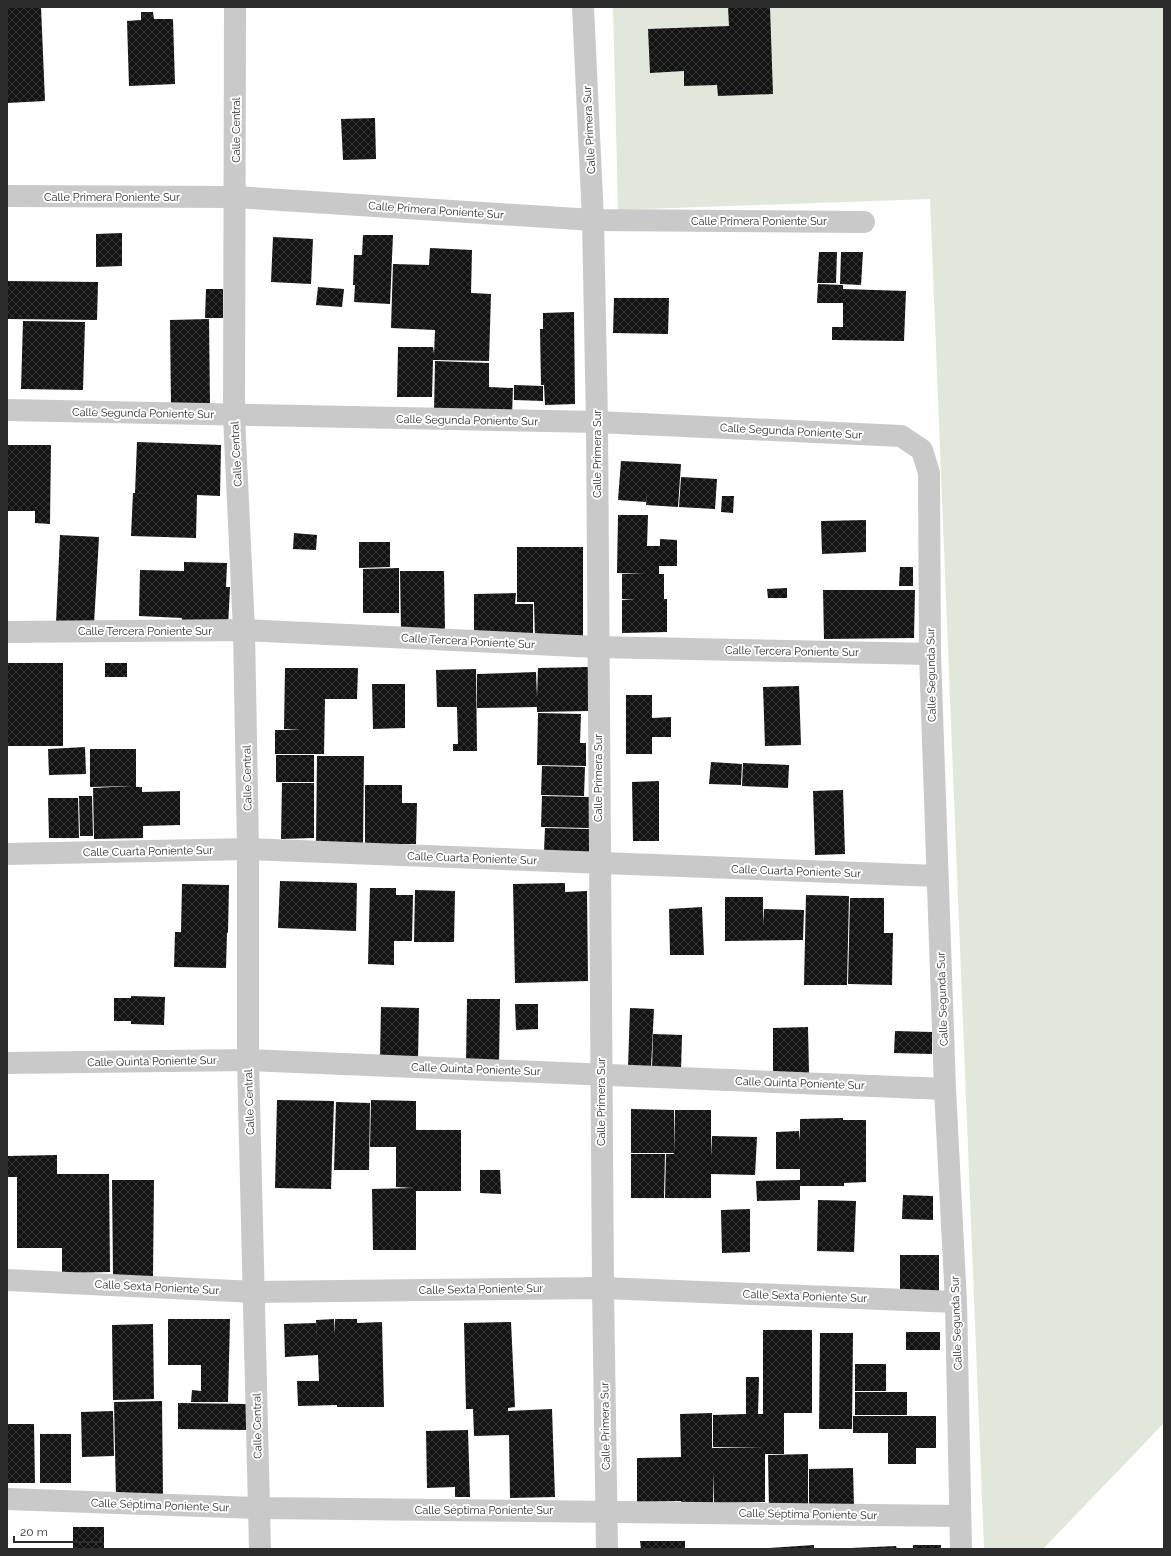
<svg xmlns="http://www.w3.org/2000/svg" width="1171" height="1556" viewBox="0 0 1171 1556" font-family="Raleway,sans-serif">
  <style>
    .grass { fill: #e1e8db }
    .building { fill: url(#building-cross-hatch) }
    .lines { fill: none; stroke-linecap: round; stroke-linejoin: round }
    .minor { stroke: #c9c9c9; stroke-width: 22 }
    .labels { text-anchor: middle; stroke-width: 4; stroke-linejoin: round; paint-order: stroke }
    .street-label { font-size: 11px; fill: #2c2c2c; stroke: #fff }
  </style>
  <defs>
    <pattern id="building-cross-hatch" width="8" height="8" patternUnits="userSpaceOnUse"><rect width="8" height="8" fill="#131313"/><path d="M0 0l8 8M0 8l8-8" fill="none" stroke="#363636"/></pattern>
  </defs>
  <rect width="100%" height="100%" fill="#fff"/>
  <!-- grass -->
  <polygon class="grass" points="613,7 1164,7 1164,1423 1043,1549 984,1549 930,199 618,210"/>
  <!-- building -->
  <g class="building">
    <polygon points="7,7 41,7 45,101 7,103"/>
    <polygon points="728,7 770,7 773,94 718,96 717,85 684,86 684,71 650,73 648,29 729,26"/>
    <polygon points="141,12 153,12 154,19 173,19 175,84 129,86 127,21 141,20"/>
    <polygon points="375,118 376,159 343,160 341,119"/>
    <polygon points="122,233 122,266 96,267 96,234"/>
    <polygon points="363,235 393,235 390,304 354,302 355,285 353,285 354,255 362,255"/>
    <polygon points="273,237 313,239 311,284 271,282"/>
    <polygon points="430,248 472,250 471,293 491,294 489,361 433,360 432,397 397,397 398,347 433,347 434,354 435,330 391,328 393,264 429,265"/>
    <polygon points="819,252 837,252 836,283 817,283"/>
    <polygon points="841,252 863,252 861,285 840,284"/>
    <polygon points="7,281 98,282 97,320 7,319"/>
    <polygon points="818,284 843,285 843,289 906,291 904,341 832,340 832,327 843,327 843,303 817,303"/>
    <polygon points="318,287 344,289 342,307 316,305"/>
    <polygon points="206,289 223,289 223,318 205,318"/>
    <polygon points="614,298 669,298 668,334 613,333"/>
    <polygon points="574,312 575,404 545,405 544,385 541,385 540,329 543,329 543,313"/>
    <polygon points="209,319 210,405 171,406 170,320"/>
    <polygon points="23,321 85,322 83,390 21,389"/>
    <polygon points="435,361 489,363 489,387 513,388 512,415 434,413"/>
    <polygon points="514,385 543,386 543,401 514,400"/>
    <polygon points="137,442 221,445 220,496 197,495 196,538 131,536 133,493 165,494 135,493"/>
    <polygon points="7,445 51,445 50,524 35,523 35,511 7,511"/>
    <polygon points="621,461 681,464 678,507 646,505 647,491 646,502 618,500"/>
    <polygon points="681,477 717,479 715,509 679,507"/>
    <polygon points="722,496 734,496 733,513 721,512"/>
    <polygon points="618,515 648,515 647,546 660,546 660,539 677,540 677,566 659,566 659,574 664,574 664,599 667,599 667,632 622,633 622,600 635,600 622,599 622,574 645,574 617,573"/>
    <polygon points="866,520 866,552 822,554 821,521"/>
    <polygon points="294,533 317,535 316,550 293,549"/>
    <polygon points="60,535 99,537 94,624 56,623"/>
    <polygon points="359,542 390,542 390,567 359,568"/>
    <polygon points="517,547 583,547 583,639 535,639 534,602 517,602"/>
    <polygon points="184,562 227,563 226,587 230,587 228,627 181,626 182,618 139,616 140,570 184,571"/>
    <polygon points="900,567 913,567 913,586 899,586"/>
    <polygon points="399,568 399,613 363,613 363,569"/>
    <polygon points="400,571 444,571 445,629 401,629"/>
    <polygon points="787,588 787,598 768,598 767,589"/>
    <polygon points="823,590 915,590 914,638 824,639"/>
    <polygon points="516,593 515,604 533,604 533,633 474,633 474,594"/>
    <rect x="7" y="663" width="56" height="83"/>
    <rect x="105" y="663" width="22" height="14"/>
    <polygon points="588,667 588,711 537,712 537,707 477,708 477,674 536,672 537,697 538,668"/>
    <polygon points="285,668 358,668 357,699 325,699 324,754 275,754 275,730 301,730 284,729"/>
    <polygon points="476,669 477,751 453,751 453,744 458,744 457,707 437,707 436,670"/>
    <polygon points="372,684 405,684 405,728 373,729"/>
    <polygon points="799,686 801,745 765,746 763,687"/>
    <rect x="626" y="695" width="26" height="59"/>
    <polygon points="538,713 581,714 580,743 586,743 586,766 537,765"/>
    <polygon points="671,717 671,737 652,737 652,718"/>
    <polygon points="85,747 86,774 49,775 48,749"/>
    <polygon points="90,749 136,749 136,787 142,787 142,792 180,791 180,825 143,826 143,838 94,839 93,788 132,786 90,787"/>
    <rect x="276" y="755" width="38" height="27"/>
    <polygon points="317,756 364,756 363,846 316,846"/>
    <polygon points="711,762 742,764 741,785 709,784"/>
    <polygon points="743,763 789,765 788,788 742,786"/>
    <polygon points="542,766 585,767 584,796 541,795"/>
    <polygon points="659,781 659,841 633,841 632,782"/>
    <polygon points="282,783 314,783 314,838 281,839"/>
    <polygon points="365,785 402,785 402,803 417,803 416,844 365,844"/>
    <polygon points="843,790 845,854 815,855 813,791"/>
    <polygon points="79,796 92,796 93,836 80,836"/>
    <polygon points="542,796 590,797 589,828 541,827"/>
    <polygon points="48,798 78,798 79,838 49,838"/>
    <polygon points="545,828 590,829 589,852 544,851"/>
    <polygon points="280,881 357,883 356,931 278,928"/>
    <polygon points="565,883 565,892 587,891 588,981 515,983 513,884"/>
    <polygon points="182,884 229,885 228,933 205,932 227,933 226,968 174,967 175,932 181,932"/>
    <polygon points="370,888 396,888 396,895 413,895 412,941 394,941 394,965 368,964"/>
    <polygon points="415,890 455,891 454,942 414,942"/>
    <polygon points="806,895 849,896 847,985 804,985"/>
    <polygon points="725,897 763,897 763,925 764,909 804,910 803,940 725,941"/>
    <polygon points="850,898 884,898 884,933 893,933 892,985 848,984"/>
    <polygon points="702,907 704,955 670,955 669,909"/>
    <polygon points="131,996 165,997 164,1025 131,1024 131,1021 114,1021 114,998 131,998"/>
    <polygon points="467,999 500,999 499,1065 466,1065"/>
    <polygon points="515,1004 538,1004 538,1029 516,1030"/>
    <polygon points="381,1007 419,1008 418,1060 380,1059"/>
    <polygon points="630,1008 654,1009 651,1068 628,1068"/>
    <polygon points="808,1027 809,1073 773,1073 773,1028"/>
    <polygon points="895,1031 932,1032 932,1054 894,1053"/>
    <polygon points="653,1034 682,1035 681,1070 652,1069"/>
    <polygon points="277,1100 334,1101 331,1189 275,1188"/>
    <polygon points="371,1100 416,1101 416,1130 461,1130 461,1191 416,1191 416,1250 373,1250 372,1189 413,1188 396,1187 396,1147 370,1147"/>
    <polygon points="336,1102 370,1103 369,1170 334,1170"/>
    <polygon points="631,1109 674,1110 674,1153 631,1153"/>
    <polygon points="675,1110 711,1110 711,1157 712,1136 757,1137 755,1175 711,1174 711,1198 665,1198 666,1154 674,1154"/>
    <polygon points="843,1118 843,1120 866,1120 866,1182 844,1183 844,1179 844,1186 800,1186 800,1200 757,1201 756,1181 800,1180 800,1169 776,1169 776,1132 799,1131 800,1141 800,1119"/>
    <polygon points="631,1154 665,1154 664,1198 631,1198"/>
    <polygon points="57,1155 57,1174 109,1174 110,1272 62,1273 62,1248 17,1248 17,1177 7,1177 7,1156"/>
    <polygon points="480,1170 500,1170 501,1194 480,1193"/>
    <polygon points="112,1180 154,1180 153,1276 113,1276"/>
    <polygon points="903,1195 933,1196 933,1220 902,1219"/>
    <polygon points="818,1200 856,1201 854,1252 817,1251"/>
    <polygon points="750,1209 750,1252 722,1253 721,1210"/>
    <polygon points="900,1255 939,1255 939,1292 900,1291"/>
    <polygon points="168,1319 230,1319 228,1402 191,1402 192,1390 201,1391 201,1365 168,1365"/>
    <polygon points="334,1319 335,1335 335,1319 357,1319 357,1323 382,1322 384,1407 337,1407 337,1405 298,1406 297,1381 319,1381 318,1355 285,1357 284,1324 316,1323 317,1345 316,1320"/>
    <polygon points="511,1322 515,1407 508,1408 508,1411 552,1409 555,1497 510,1498 509,1435 474,1436 473,1409 466,1409 464,1323"/>
    <polygon points="153,1324 154,1399 113,1400 112,1325"/>
    <polygon points="763,1330 812,1330 812,1413 784,1413 784,1454 765,1454 765,1502 714,1503 713,1471 713,1503 681,1504 681,1501 637,1502 637,1458 681,1457 680,1414 712,1413 712,1448 765,1447 713,1447 713,1415 746,1414 746,1377 759,1377 758,1414 763,1414"/>
    <rect x="906" y="1332" width="34" height="18"/>
    <polygon points="820,1333 853,1333 852,1429 819,1429"/>
    <rect x="855" y="1364" width="31" height="27"/>
    <rect x="855" y="1392" width="52" height="23"/>
    <polygon points="162,1401 163,1495 116,1496 114,1402"/>
    <polygon points="178,1403 246,1404 246,1430 178,1429"/>
    <polygon points="113,1411 114,1456 82,1457 81,1412"/>
    <polygon points="853,1416 936,1416 936,1448 916,1448 916,1464 888,1464 888,1433 853,1433"/>
    <polygon points="7,1424 34,1424 35,1483 7,1483"/>
    <polygon points="468,1430 470,1497 455,1497 455,1487 427,1488 426,1431"/>
    <rect x="40" y="1434" width="31" height="49"/>
    <polygon points="808,1454 808,1509 769,1510 768,1455"/>
    <polygon points="853,1468 854,1507 809,1507 809,1469"/>
    <rect x="73" y="1527" width="31" height="22"/>
    <polygon points="640,1541 685,1541 685,1549 641,1549"/>
    <polygon points="814,1545 814,1549 769,1549 769,1548"/>
    <rect x="913" y="1545" width="28" height="4"/>
    <polygon points="896,1546 897,1549 851,1549 851,1548"/>
  </g>
  <g class="lines">
    <!-- minor -->
    <g class="minor">
      <polyline points="235,7 234,416 244,630 248,849 248,1060 260,1549"/>
      <polyline points="583,7 593,220 597,422 603,1288 607,1549"/>
      <polyline points="7,196 236,197 593,220 864,222"/>
      <polyline points="7,410 597,422 901,436 922,450 929,473 930,654 945,1089 956,1302 961,1549"/>
      <polyline points="7,632 244,630 597,647 930,654"/>
      <polyline points="7,854 248,849 937,876"/>
      <polyline points="7,1063 248,1060 945,1089"/>
      <polyline points="7,1280 255,1292 603,1288 956,1302"/>
      <polyline points="7,1499 258,1508 960,1516"/>
    </g>
  </g>
  <g class="labels">
    <!-- street labels -->
    <g class="street-label">
      <text transform="translate(236 130) rotate(-90)" y="4">Calle Central</text>
      <text transform="translate(589 130) rotate(-93)" y="4">Calle Primera Sur</text>
      <text x="112" y="201">Calle Primera Poniente Sur</text>
      <text transform="translate(436 210) rotate(4)" y="4">Calle Primera Poniente Sur</text>
      <text x="759" y="225">Calle Primera Poniente Sur</text>
      <text transform="translate(143 413) rotate(1)" y="4">Calle Segunda Poniente Sur</text>
      <text transform="translate(467 420) rotate(1)" y="4">Calle Segunda Poniente Sur</text>
      <text transform="translate(791 431) rotate(3)" y="4">Calle Segunda Poniente Sur</text>
      <text transform="translate(236 454) rotate(-93)" y="4">Calle Central</text>
      <text transform="translate(597 454) rotate(-90)" y="4">Calle Primera Sur</text>
      <text x="145" y="635">Calle Tercera Poniente Sur</text>
      <text transform="translate(468 641) rotate(3)" y="4">Calle Tercera Poniente Sur</text>
      <text transform="translate(792 651) rotate(1)" y="4">Calle Tercera Poniente Sur</text>
      <text transform="translate(931 675) rotate(-91)" y="4">Calle Segunda Sur</text>
      <text transform="translate(247 778) rotate(-91)" y="4">Calle Central</text>
      <text transform="translate(598 778) rotate(-90)" y="4">Calle Primera Sur</text>
      <text transform="translate(148 851) rotate(-1)" y="4">Calle Cuarta Poniente Sur</text>
      <text transform="translate(472 858) rotate(2)" y="4">Calle Cuarta Poniente Sur</text>
      <text transform="translate(796 871) rotate(2)" y="4">Calle Cuarta Poniente Sur</text>
      <text transform="translate(942 999) rotate(-92)" y="4">Calle Segunda Sur</text>
      <text transform="translate(152 1061) rotate(-1)" y="4">Calle Quinta Poniente Sur</text>
      <text transform="translate(476 1069) rotate(2)" y="4">Calle Quinta Poniente Sur</text>
      <text transform="translate(800 1083) rotate(2)" y="4">Calle Quinta Poniente Sur</text>
      <text transform="translate(249 1102) rotate(-92)" y="4">Calle Central</text>
      <text transform="translate(601 1102) rotate(-90)" y="4">Calle Primera Sur</text>
      <text transform="translate(157 1287) rotate(3)" y="4">Calle Sexta Poniente Sur</text>
      <text transform="translate(481 1289) rotate(-1)" y="4">Calle Sexta Poniente Sur</text>
      <text transform="translate(805 1296) rotate(2)" y="4">Calle Sexta Poniente Sur</text>
      <text transform="translate(956 1323) rotate(-92)" y="4">Calle Segunda Sur</text>
      <text transform="translate(257 1426) rotate(-91)" y="4">Calle Central</text>
      <text transform="translate(605 1426) rotate(-91)" y="4">Calle Primera Sur</text>
      <text transform="translate(160 1505) rotate(2)" y="4">Calle Séptima Poniente Sur</text>
      <text x="484" y="1514">Calle Séptima Poniente Sur</text>
      <text transform="translate(808 1514) rotate(1)" y="4">Calle Séptima Poniente Sur</text>
    </g>
  </g>
  <!-- border -->
  <rect width="1171" height="1556" fill="none" stroke="#2c2c2c" stroke-width="16"/>
  <!-- scale -->
  <path d="M14 1536v6h87v-6" fill="none" stroke="#2c2c2c" stroke-width="2"/>
  <text x="20" y="1536" font-size="12" fill="#2c2c2c" stroke="#ffffff" stroke-width="3" paint-order="stroke">20 m</text>
</svg>
